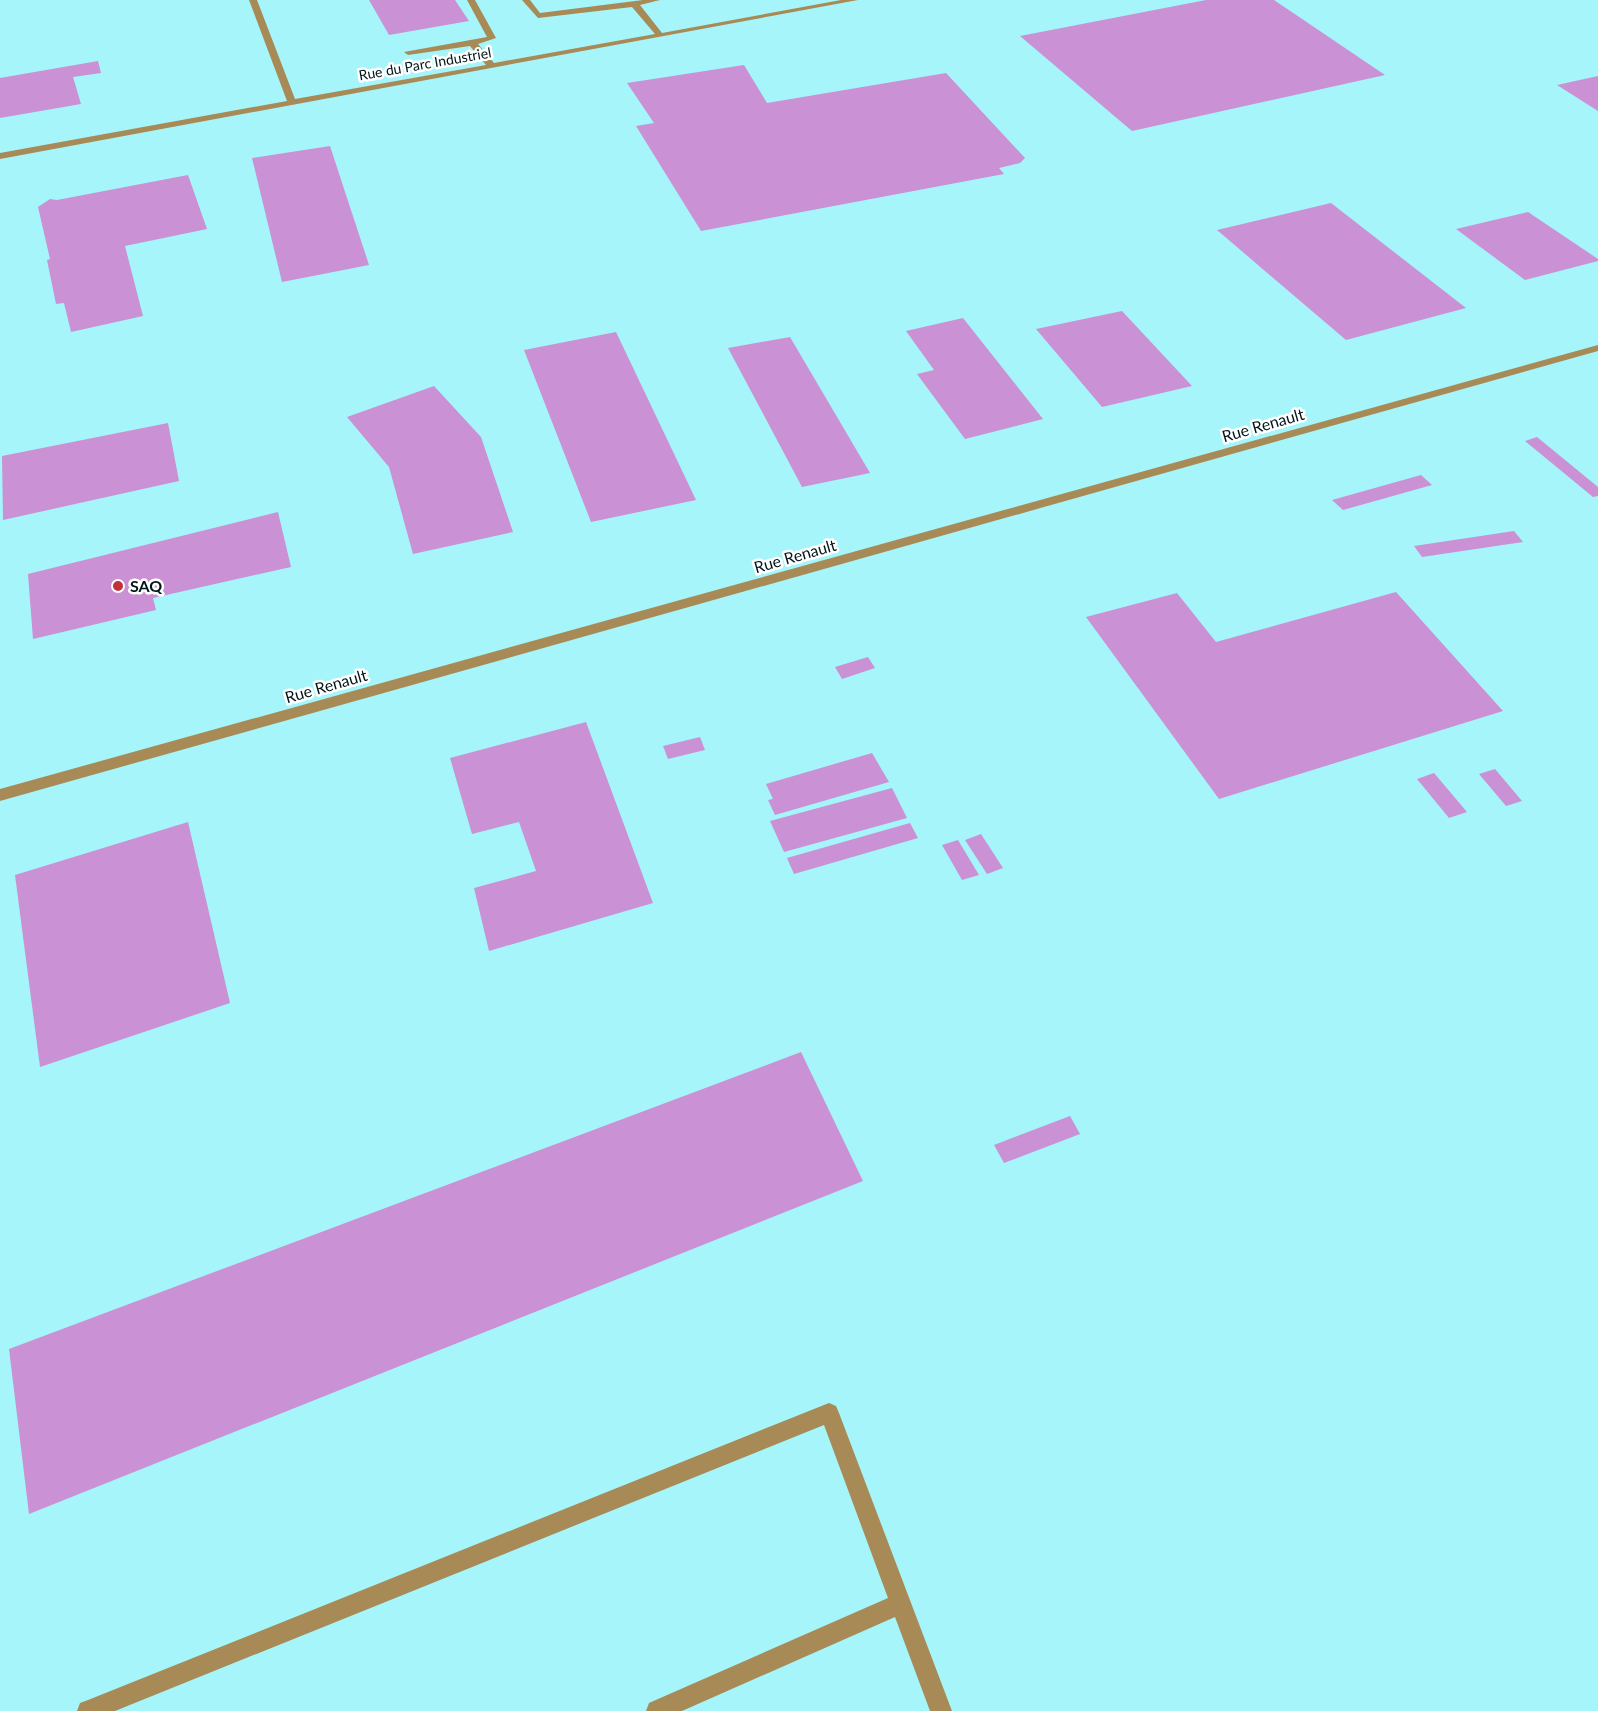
<svg xmlns="http://www.w3.org/2000/svg" width="1598" height="1711" viewBox="0 0 1598 1711" font-family="Lato,sans-serif">
  <style>
    .building { fill: #ca91d4 }
    .lines { fill: none; stroke-linecap: round; stroke-linejoin: round }
    .minor { fill: #a78a56; fill-rule: evenodd }
    .poi-dot { fill: #c1313e; stroke: #fff; stroke-width: 2 }
    .labels { text-anchor: middle; stroke-width: 5; stroke-linejoin: round; paint-order: stroke }
    .far-street-label { font-size: 14px; fill: #011618; stroke: #fff }
    .street-label { font-size: 16px; fill: #011618; stroke: #fff }
    .poi-label { font-size: 16px; font-weight: bold; fill: #011618; stroke: #fff; text-anchor: start }
  </style>
  <rect width="100%" height="100%" fill="#a6f5fa"/>
  <!-- building -->
  <g class="building">
    <polygon points="369,0 455,0 469,21 389,35"/>
    <polygon points="1206,0 1274,0 1385,75 1132,131 1020,36"/>
    <polygon points="98,61 101,73 73,77 81,104 0,118 0,78"/>
    <polygon points="744,65 767,103 946,73 1025,158 1020,163 999,168 1004,174 701,231 636,126 654,123 627,83"/>
    <polygon points="1598,76 1598,111 1557,85"/>
    <polygon points="330,146 369,265 282,282 252,158"/>
    <polygon points="188,175 207,229 125,246 143,316 71,332 64,303 56,304 47,260 50,259 38,207 50,199 57,200"/>
    <polygon points="1331,203 1466,308 1346,340 1217,230"/>
    <polygon points="1528,212 1598,259 1598,261 1525,280 1456,229"/>
    <polygon points="1122,311 1192,386 1102,407 1036,329"/>
    <polygon points="963,318 1043,419 965,439 917,374 934,370 906,331"/>
    <polygon points="616,332 696,500 591,522 524,350"/>
    <polygon points="790,337 870,473 802,487 728,348"/>
    <polygon points="434,386 481,437 513,532 413,554 389,467 347,417"/>
    <polygon points="168,423 179,481 3,520 2,456"/>
    <polygon points="1537,437 1598,487 1598,496 1593,497 1525,441"/>
    <polygon points="1421,475 1432,485 1343,510 1332,500"/>
    <polygon points="278,512 291,567 153,598 156,610 33,639 28,574"/>
    <polygon points="1514,531 1523,542 1422,557 1414,546"/>
    <polygon points="1396,592 1503,711 1219,799 1086,617 1177,593 1216,642"/>
    <polygon points="868,657 875,668 842,679 835,667"/>
    <polygon points="586,722 653,903 489,951 474,888 536,871 519,822 472,834 450,758"/>
    <polygon points="700,737 705,750 668,759 663,746"/>
    <polygon points="872,753 889,782 775,815 768,800 773,799 766,784"/>
    <polygon points="1495,769 1522,801 1506,806 1479,774"/>
    <polygon points="1434,773 1467,812 1449,818 1417,779"/>
    <polygon points="892,788 907,818 784,852 770,821"/>
    <polygon points="188,822 230,1003 40,1067 15,875"/>
    <polygon points="910,823 918,838 794,874 787,858"/>
    <polygon points="981,834 1003,868 987,874 965,840"/>
    <polygon points="958,840 979,875 962,880 942,845"/>
    <polygon points="801,1052 863,1181 29,1514 9,1349"/>
    <polygon points="1070,1116 1080,1134 1004,1163 994,1145"/>
  </g>
  <g class="lines">
    <!-- minor -->
    <g class="minor">
      <polygon points="249,0 257,0 295,99 486,65 470,46 408,55 404,52 487,37 467,0 475,0 496,38 478,44 494,63 655,34 632,7 538,18 522,0 530,0 540,13 643,0 660,0 640,5 662,33 841,0 858,0 0,159 0,153 287,101"/>
      <polygon points="1598,345 1598,351 0,801 0,789"/>
      <polygon points="829,1403 836,1406 839,1413 952,1711 930,1711 895,1617 682,1711 646,1711 649,1703 888,1598 824,1425 115,1711 77,1711 80,1703 88,1700"/>
    </g>
  </g>
  <!-- markers -->
  <circle class="poi-dot" cx="118" cy="586" r="6"/>
  <g class="labels">
    <!-- far-street labels -->
    <g class="far-street-label">
      <text transform="translate(425 64) rotate(-10)" y="5">Rue du Parc Industriel</text>
    </g>
    <!-- street labels -->
    <g class="street-label">
      <text transform="translate(1263 425) rotate(-16)" y="6">Rue Renault</text>
      <text transform="translate(795 556) rotate(-16)" y="6">Rue Renault</text>
      <text transform="translate(326 686) rotate(-16)" y="6">Rue Renault</text>
    </g>
    <!-- poi labels -->
    <g class="poi-label">
      <text x="130" y="592">SAQ</text>
    </g>
  </g>
</svg>
